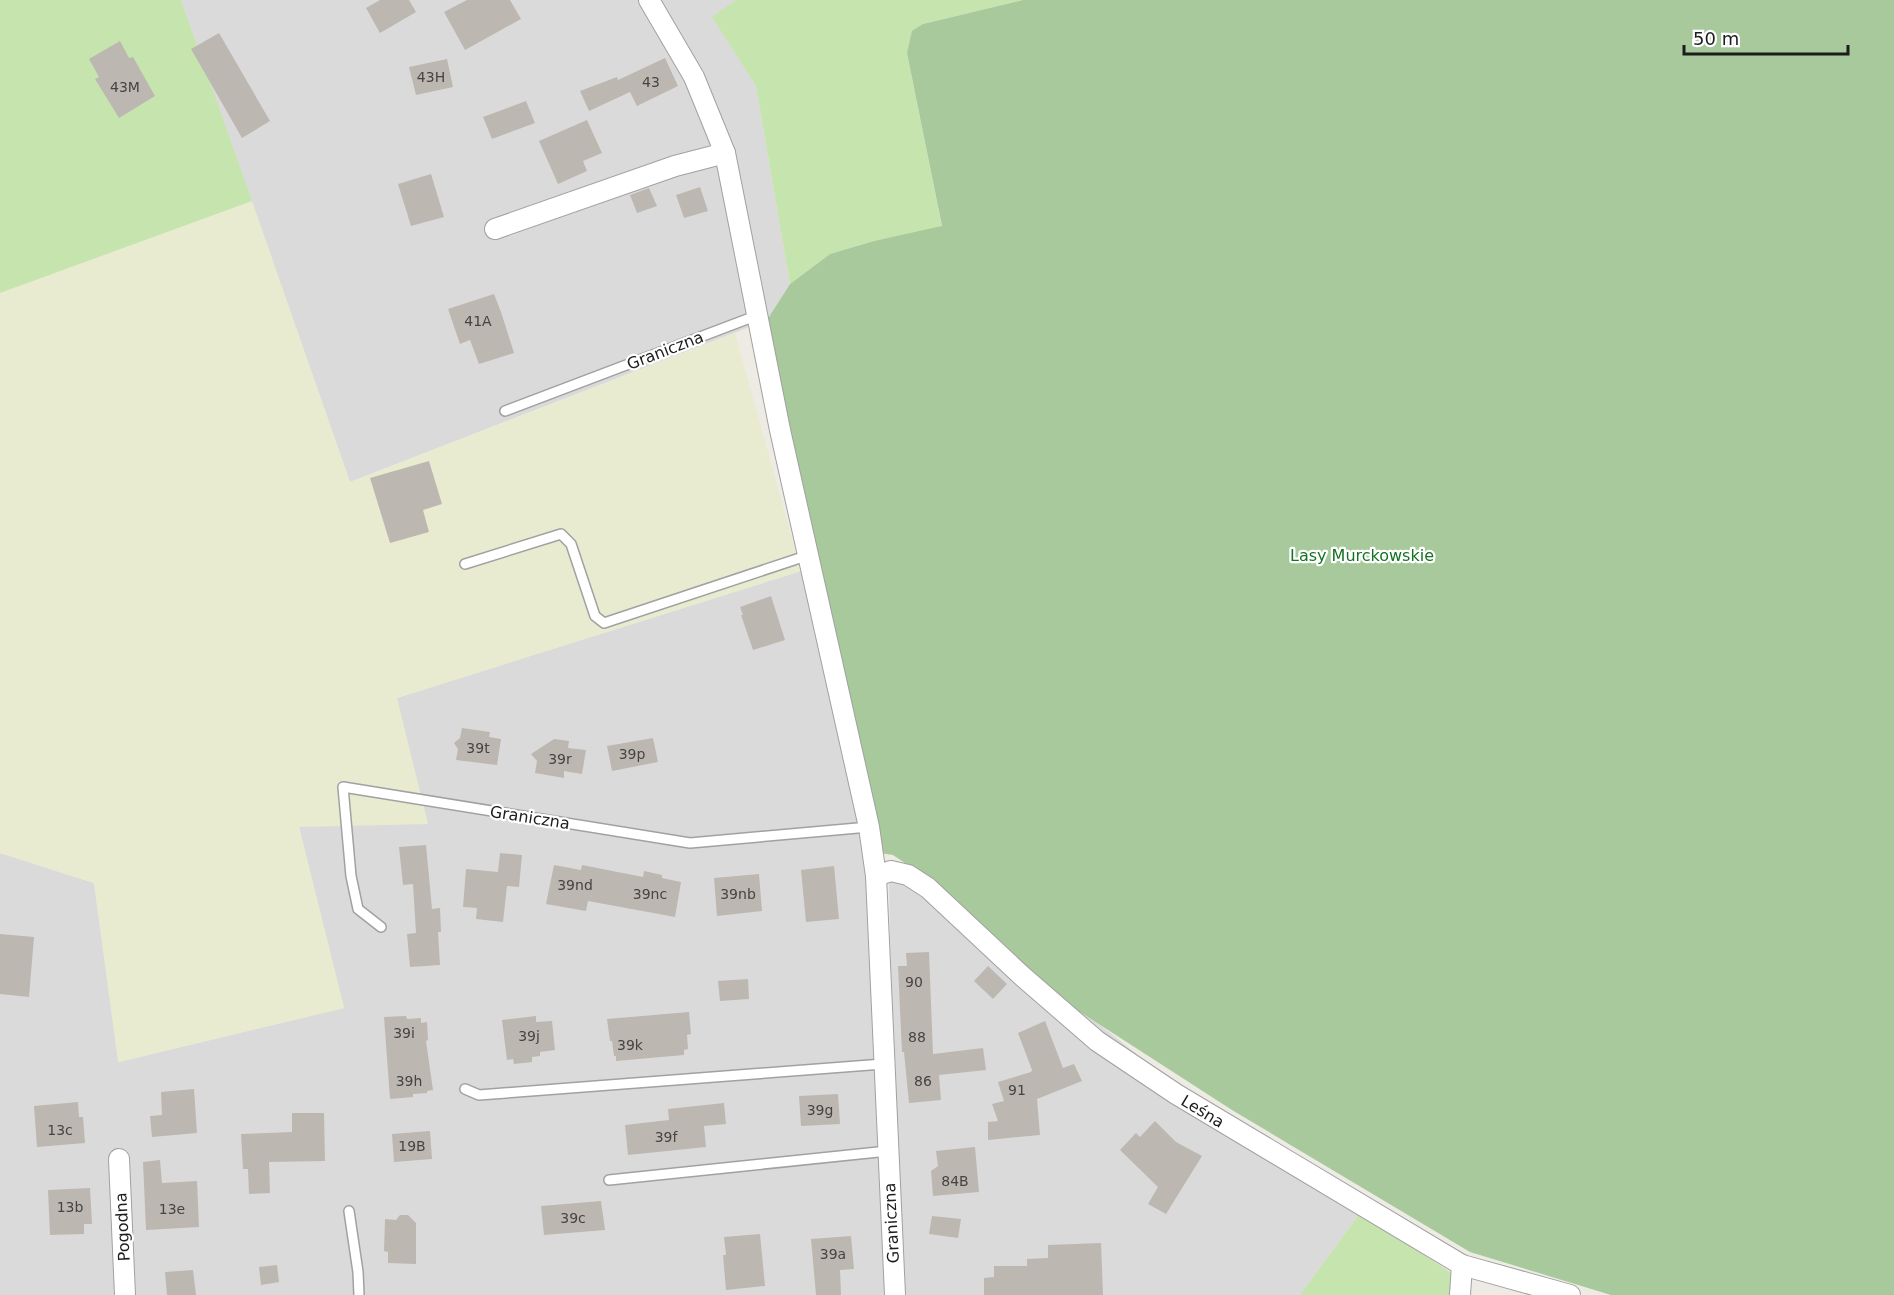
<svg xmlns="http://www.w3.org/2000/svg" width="1894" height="1295" viewBox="0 0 1894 1295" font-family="'DejaVu Sans',sans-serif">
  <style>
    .residential { fill: #dbdada }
    .farmland { fill: #e8ebd0 }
    .grass { fill: #c6e4ad }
    .forest { fill: #a7c99c }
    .building { fill: #bdb7b1 }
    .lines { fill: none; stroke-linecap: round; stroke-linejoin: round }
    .lane-casing { stroke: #a1a1a1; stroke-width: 12 }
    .street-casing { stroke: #a1a1a1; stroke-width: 22 }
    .lane { stroke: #fff; stroke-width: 9 }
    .street { stroke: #fff; stroke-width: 20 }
    .labels { text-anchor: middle; stroke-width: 4.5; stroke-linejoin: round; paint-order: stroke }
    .number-label { font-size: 14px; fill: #454442 }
    .street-label { font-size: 16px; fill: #1d1d1d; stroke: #fff }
    .park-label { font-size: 16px; fill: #147220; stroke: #fff }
  </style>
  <rect width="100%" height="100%" fill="#edebe4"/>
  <!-- residential -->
  <g class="residential">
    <polygon points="181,0 736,0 713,17 756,86 790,284 767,320 350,482"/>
    <polygon points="801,571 880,853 893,1098 889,883 906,869 1251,1146 1360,1213 1300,1295 0,1295 0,853 94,883 119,1062 344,1008 299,827 397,698"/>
  </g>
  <!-- farmland -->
  <polygon class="farmland" points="252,201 350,482 735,333 801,571 397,698 428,824 299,827 344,1008 118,1062 94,883 0,853 0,293"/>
  <!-- grass -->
  <g class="grass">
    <polygon points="0,0 181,0 252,201 0,293"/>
    <polygon points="736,0 1023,0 923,24 907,53 942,227 874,241 830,254 790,284 756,86 712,17"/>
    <polygon points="1360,1213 1456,1276 1455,1295 1300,1295"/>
  </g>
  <!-- forest -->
  <polygon class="forest" points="1023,0 1894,0 1894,1295 1611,1295 1470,1252 1232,1110 1074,1008 1035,980 930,880 893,855 880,853 786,423 767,320 790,284 830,254 874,241 942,226 907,53 912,31 923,24"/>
  <!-- building -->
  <g class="building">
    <polygon points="380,0 409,0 416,12 380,33 366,8"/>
    <polygon points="467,0 510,0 521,19 465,50 444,12"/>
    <polygon points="219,33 270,121 242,138 191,49"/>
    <polygon points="120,41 129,58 133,57 155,96 119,118 95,79 99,77 89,59"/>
    <polygon points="665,58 678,86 637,106 630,92 589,111 580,91 617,77 618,80"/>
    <polygon points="447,59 453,87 416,95 409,67"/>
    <polygon points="526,101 535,123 492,139 483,117"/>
    <polygon points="587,120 602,153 583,161 587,171 558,184 539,141"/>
    <polygon points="431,174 444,217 411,226 398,184"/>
    <polygon points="700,187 708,211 684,218 676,195"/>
    <polygon points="649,188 657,206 637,213 630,195"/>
    <polygon points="494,294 501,312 514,353 479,364 470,340 460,344 448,309"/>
    <polygon points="429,461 442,504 423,510 429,532 390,543 370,478"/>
    <polygon points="771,596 785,640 753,650 741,615 743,615 740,607"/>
    <polygon points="462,728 490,732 489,737 501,739 497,765 456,760 458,749 454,743 460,738"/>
    <polygon points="653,738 658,762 612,771 607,746"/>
    <polygon points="554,739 569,741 568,748 586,750 582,774 564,771 564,778 535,773 537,761 531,754"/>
    <polygon points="426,845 432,909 440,908 441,932 438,932 440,965 410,967 407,934 416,933 413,884 403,885 399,847"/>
    <polygon points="500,853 522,855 519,887 507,886 503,922 476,919 477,908 463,907 466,869 498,872"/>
    <polygon points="554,865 581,870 582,865 643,877 644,871 662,875 662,878 681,882 675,917 588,901 586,911 546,904"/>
    <polygon points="834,866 839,919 806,922 801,870"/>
    <polygon points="759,874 762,911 717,916 714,878"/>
    <polygon points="0,934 34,937 29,997 0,994"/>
    <polygon points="929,952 933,1054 983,1048 986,1070 939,1075 941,1100 909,1103 904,1052 902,1052 898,966 907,966 906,953"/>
    <polygon points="988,966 1007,984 993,999 974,981"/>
    <polygon points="748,979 749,999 720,1001 718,981"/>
    <polygon points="689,1012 691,1034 687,1035 688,1049 684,1050 684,1055 616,1061 616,1056 614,1056 612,1041 610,1041 607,1019"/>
    <polygon points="406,1016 407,1019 421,1018 421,1023 427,1022 428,1040 426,1041 433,1090 427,1091 427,1093 413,1094 413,1097 390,1099 384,1017"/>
    <polygon points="536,1016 536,1022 552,1021 555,1050 540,1052 540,1056 532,1057 532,1062 514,1064 513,1059 507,1060 502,1020"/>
    <polygon points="1045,1021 1063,1068 1074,1064 1082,1081 1037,1099 1040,1135 988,1140 988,1122 998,1121 992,1104 1004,1101 998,1082 1031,1072 1032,1070 1018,1033"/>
    <polygon points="194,1089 197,1133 152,1137 150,1116 162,1115 161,1092"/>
    <polygon points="838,1094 840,1124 801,1126 799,1096"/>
    <polygon points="78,1102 79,1117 83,1117 85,1143 37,1147 34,1106"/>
    <polygon points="724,1103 726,1124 704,1126 706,1147 628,1155 625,1125 669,1120 668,1109"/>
    <polygon points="292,1113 324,1113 325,1161 269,1162 270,1193 249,1194 248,1169 243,1169 241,1134 292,1132"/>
    <polygon points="1155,1121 1176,1142 1202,1156 1166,1214 1148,1204 1158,1187 1120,1150 1136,1133 1140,1137"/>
    <polygon points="430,1131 432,1159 394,1162 392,1134"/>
    <polygon points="975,1147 979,1192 933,1196 931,1171 938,1166 936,1151"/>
    <polygon points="160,1160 162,1183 197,1181 199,1227 146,1230 143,1162"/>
    <polygon points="90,1188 92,1224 84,1224 84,1234 50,1235 48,1190"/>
    <polygon points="601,1201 605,1230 544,1235 541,1206"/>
    <polygon points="400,1215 408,1215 416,1223 416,1264 388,1263 388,1252 384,1251 385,1219 396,1220"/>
    <polygon points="932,1216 961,1219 958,1238 929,1234"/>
    <polygon points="760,1234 765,1286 726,1290 723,1255 726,1255 724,1237"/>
    <polygon points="851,1236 854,1269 840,1270 841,1295 816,1295 811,1239"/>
    <polygon points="1101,1243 1103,1295 984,1295 984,1278 994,1277 994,1266 1027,1266 1027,1259 1048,1258 1048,1245"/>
    <polygon points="277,1265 279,1282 261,1285 259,1267"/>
    <polygon points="193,1270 196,1295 167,1295 165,1272"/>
  </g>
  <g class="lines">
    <defs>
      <g id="lane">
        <polyline points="505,411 758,315"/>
        <polyline points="465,564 561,534 571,544 595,616 604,623 809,555"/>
        <polyline points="381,927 358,909 351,876 343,787 690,843 869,827"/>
        <polyline points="465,1089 479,1095 883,1064"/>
        <polyline points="609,1180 888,1151"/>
        <polyline points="349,1211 358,1272 359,1295"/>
      </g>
      <g id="street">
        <polyline points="649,0 694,77 725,153 780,430 869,827 876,876 895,1295"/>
        <polyline points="495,229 675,166 725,153"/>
        <polyline points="876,876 891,871 908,875 928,888 1021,975 1097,1041 1176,1094 1462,1265 1570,1295"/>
        <polyline points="119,1159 125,1295"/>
        <polyline points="1460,1295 1462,1265"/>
      </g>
    </defs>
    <!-- lane casing -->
    <use href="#lane" class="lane-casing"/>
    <!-- street casing -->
    <use href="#street" class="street-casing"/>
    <!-- lane -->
    <use href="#lane" class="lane"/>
    <!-- street -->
    <use href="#street" class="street"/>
  </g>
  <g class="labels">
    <!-- number labels -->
    <g class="number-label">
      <text x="431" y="82">43H</text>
      <text x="651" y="87">43</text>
      <text x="125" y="92">43M</text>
      <text x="478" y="326">41A</text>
      <text x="478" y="753">39t</text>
      <text x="632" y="759">39p</text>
      <text x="560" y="764">39r</text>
      <text x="575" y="890">39nd</text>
      <text x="650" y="899">39nc</text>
      <text x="738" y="899">39nb</text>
      <text x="914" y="987">90</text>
      <text x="404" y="1038">39i</text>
      <text x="529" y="1041">39j</text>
      <text x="917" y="1042">88</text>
      <text x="630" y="1050">39k</text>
      <text x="409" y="1086">39h</text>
      <text x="923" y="1086">86</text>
      <text x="1017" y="1095">91</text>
      <text x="820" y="1115">39g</text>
      <text x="60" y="1135">13c</text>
      <text x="666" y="1142">39f</text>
      <text x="412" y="1151">19B</text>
      <text x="955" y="1186">84B</text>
      <text x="70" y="1212">13b</text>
      <text x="172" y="1214">13e</text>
      <text x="573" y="1223">39c</text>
      <text x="833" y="1259">39a</text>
    </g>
    <!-- street labels -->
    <g class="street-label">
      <text transform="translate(665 350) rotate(-21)" y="6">Graniczna</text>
      <text transform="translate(530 817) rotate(9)" y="6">Graniczna</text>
      <text transform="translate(1203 1111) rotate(31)" y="6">Leśna</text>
      <text transform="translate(891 1223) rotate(-93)" y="6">Graniczna</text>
      <text transform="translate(122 1227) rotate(-93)" y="6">Pogodna</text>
    </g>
    <!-- park labels -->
    <g class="park-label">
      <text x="1362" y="561">Lasy Murckowskie</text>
    </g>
  </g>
  <!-- scale -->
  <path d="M1684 45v9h164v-9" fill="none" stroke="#1d1d1d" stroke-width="3"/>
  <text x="1693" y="45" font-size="18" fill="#1d1d1d" stroke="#ffffff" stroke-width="4.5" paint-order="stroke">50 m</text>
</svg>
